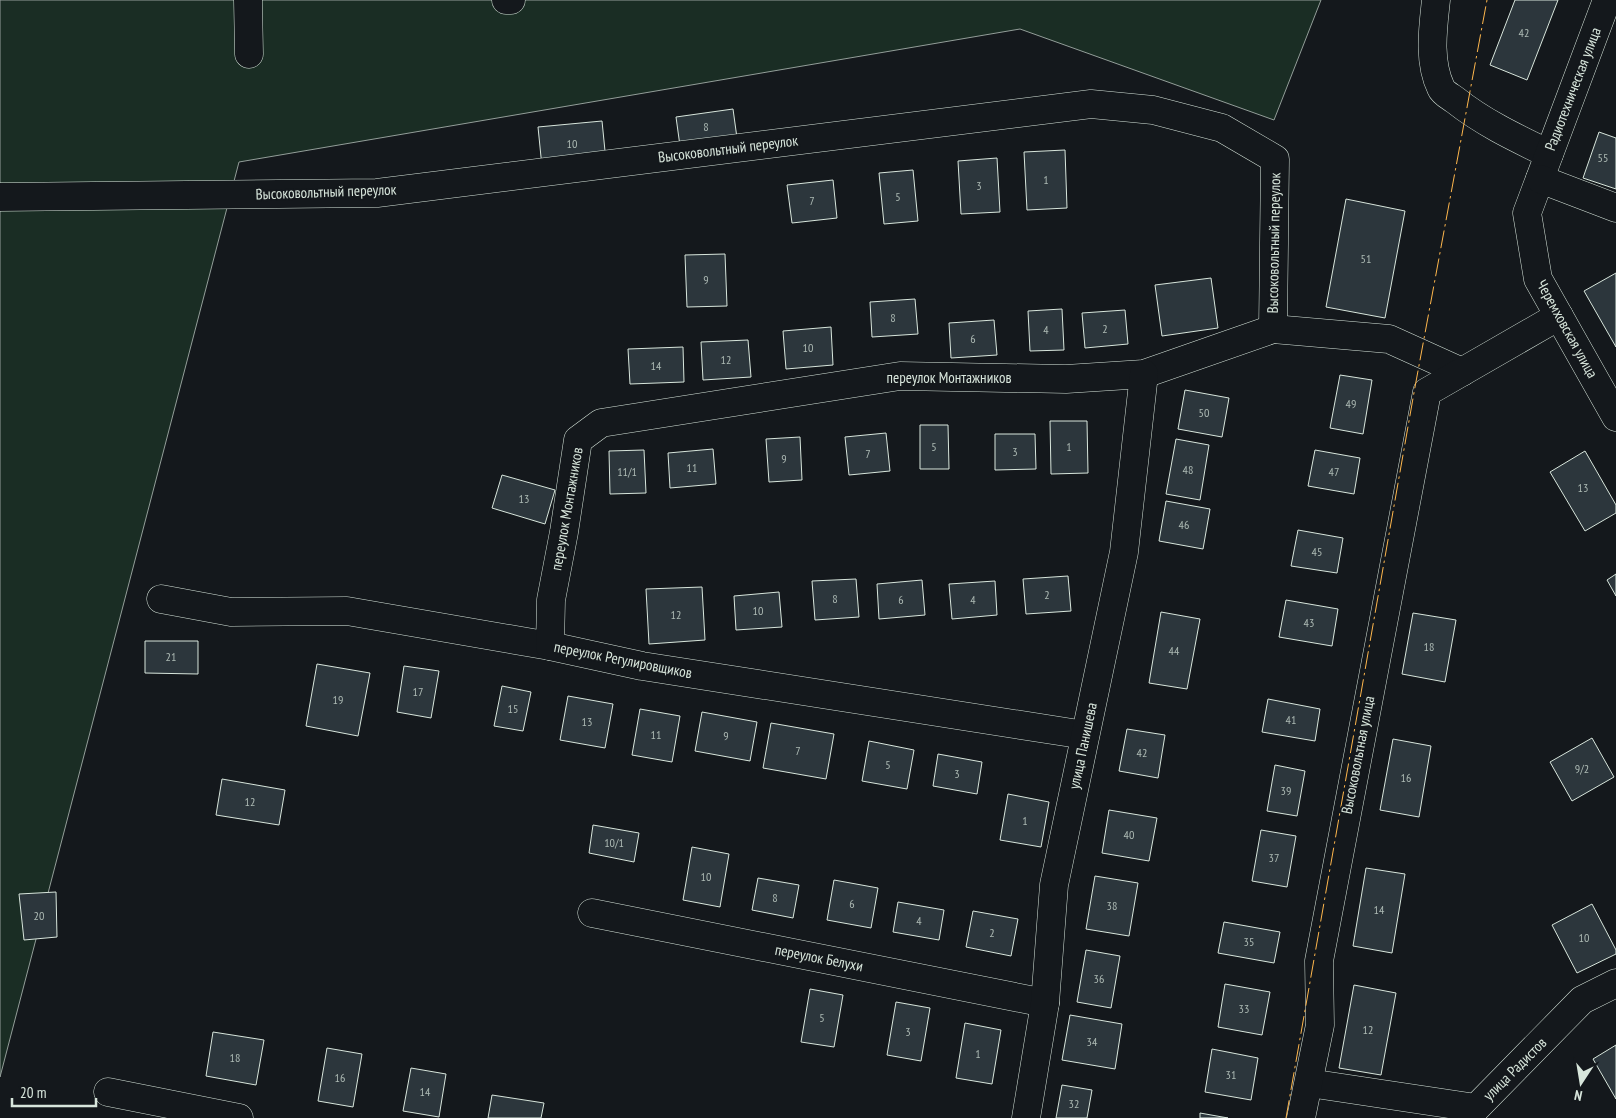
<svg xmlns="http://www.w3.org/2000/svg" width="1616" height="1118" viewBox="0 0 1616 1118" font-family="'PT Sans Narrow',sans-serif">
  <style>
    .green { fill: #1a2d24; stroke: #939e99 }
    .building { fill: #2c363c; stroke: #d8e6dc }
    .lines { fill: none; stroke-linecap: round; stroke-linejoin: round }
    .minor-casing { stroke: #d8e6dc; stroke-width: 29 }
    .minor { stroke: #14181c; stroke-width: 28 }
    .power { stroke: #ffb74d; stroke-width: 1; stroke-dasharray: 18 4 2.5 4; stroke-linecap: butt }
    .labels { text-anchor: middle; stroke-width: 4; stroke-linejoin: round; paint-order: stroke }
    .number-label { font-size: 12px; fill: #adbab4 }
    .street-label { font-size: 15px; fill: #d8e6dc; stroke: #14181c }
  </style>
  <rect width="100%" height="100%" fill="#14181c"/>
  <!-- green -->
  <polygon class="green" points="0,0 1321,0 1274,120 1020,29 239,162 0,1077"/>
  <!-- building -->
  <g class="building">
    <polygon points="1515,0 1558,0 1527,80 1490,65"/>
    <polygon points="733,109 737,138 680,146 676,117"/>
    <polygon points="602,121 606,161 542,167 538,127"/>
    <polygon points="1599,132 1616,138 1616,189 1583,178"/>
    <polygon points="1065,150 1067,208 1027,210 1024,152"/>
    <polygon points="997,158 1000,212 961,214 958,161"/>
    <polygon points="913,170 918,221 884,224 879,173"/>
    <polygon points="833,180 837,218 792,223 787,185"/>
    <polygon points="1346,199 1405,211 1385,318 1326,307"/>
    <polygon points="725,254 727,306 687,307 685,255"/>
    <polygon points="1616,273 1616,347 1584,291"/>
    <polygon points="1211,278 1218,328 1162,336 1155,285"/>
    <polygon points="915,299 918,334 872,337 870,302"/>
    <polygon points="1062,309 1064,350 1030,351 1028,311"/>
    <polygon points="1125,310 1128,344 1085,348 1082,313"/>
    <polygon points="994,320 997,355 951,358 949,323"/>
    <polygon points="831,327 833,365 786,369 783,331"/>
    <polygon points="748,340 751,377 703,380 701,342"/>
    <polygon points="683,347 684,382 630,384 628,349"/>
    <polygon points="1340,375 1372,380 1363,434 1330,428"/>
    <polygon points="1185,390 1229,398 1222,437 1178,429"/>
    <polygon points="1050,421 1087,421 1088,473 1051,474"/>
    <polygon points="920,425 948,425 949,469 920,469"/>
    <polygon points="886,433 890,471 849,475 845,437"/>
    <polygon points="995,434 1035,434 1036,469 995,470"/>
    <polygon points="800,437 802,480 769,482 766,439"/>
    <polygon points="1176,439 1209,445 1200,500 1166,494"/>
    <polygon points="713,449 716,484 670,488 668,453"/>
    <polygon points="644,450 646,493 610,494 609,451"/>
    <polygon points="1315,450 1360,458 1354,494 1308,486"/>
    <polygon points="1585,451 1616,505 1616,513 1585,531 1550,472"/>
    <polygon points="502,475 555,490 545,524 492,508"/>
    <polygon points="1166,501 1210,509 1203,549 1159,541"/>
    <polygon points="1298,530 1343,538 1337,573 1291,566"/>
    <polygon points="1616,574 1616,596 1607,580"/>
    <polygon points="1068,576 1071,611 1026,614 1023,579"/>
    <polygon points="856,579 859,617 815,620 812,581"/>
    <polygon points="922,580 925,615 879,619 877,584"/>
    <polygon points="995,581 997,615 952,619 949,584"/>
    <polygon points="702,587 705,640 649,644 646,589"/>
    <polygon points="779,592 782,627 736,630 734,596"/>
    <polygon points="1286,600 1338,609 1332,646 1279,637"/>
    <polygon points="1161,612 1200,619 1187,689 1149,683"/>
    <polygon points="1413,613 1456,620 1445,682 1402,674"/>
    <polygon points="145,641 198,641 198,674 145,673"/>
    <polygon points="317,664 370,673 358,736 306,726"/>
    <polygon points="404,666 439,671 431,718 397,712"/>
    <polygon points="502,686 531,692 523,731 494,726"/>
    <polygon points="568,696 613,704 605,748 560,740"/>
    <polygon points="1268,699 1320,709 1315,741 1262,732"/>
    <polygon points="640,709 680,716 672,762 632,755"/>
    <polygon points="702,712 757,722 750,761 695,751"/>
    <polygon points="771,723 834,734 826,779 763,768"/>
    <polygon points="1127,729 1165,735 1158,778 1119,771"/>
    <polygon points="1592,738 1614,777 1572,801 1550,762"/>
    <polygon points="1393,739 1431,746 1419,817 1380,810"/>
    <polygon points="869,741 914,750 907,789 862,781"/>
    <polygon points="938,754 982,762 977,794 933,786"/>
    <polygon points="1275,765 1305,771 1297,816 1267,811"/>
    <polygon points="222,779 285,790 279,825 216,815"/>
    <polygon points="1008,794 1049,802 1041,847 1000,840"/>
    <polygon points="1109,810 1157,818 1149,861 1102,853"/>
    <polygon points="593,825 639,833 634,862 589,853"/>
    <polygon points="1261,830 1296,836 1287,887 1252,881"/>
    <polygon points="692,847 729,854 720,907 683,900"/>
    <polygon points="1366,868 1405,874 1392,953 1353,946"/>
    <polygon points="1095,876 1138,883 1129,936 1086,929"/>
    <polygon points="758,878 799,885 793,918 752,910"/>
    <polygon points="834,880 878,888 871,928 827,920"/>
    <polygon points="56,892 57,937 24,940 19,894"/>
    <polygon points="898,902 944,910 939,940 893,932"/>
    <polygon points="1592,904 1616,950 1616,954 1577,973 1552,925"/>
    <polygon points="973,911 1018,919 1011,956 966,947"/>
    <polygon points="1224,922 1280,932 1274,963 1218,953"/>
    <polygon points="1086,950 1120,956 1111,1008 1077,1002"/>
    <polygon points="1225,984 1270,992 1262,1035 1218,1027"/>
    <polygon points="1354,985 1396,993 1381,1075 1339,1068"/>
    <polygon points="810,989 843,995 834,1047 801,1042"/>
    <polygon points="896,1002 930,1008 921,1061 887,1055"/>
    <polygon points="1070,1015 1122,1024 1115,1069 1062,1060"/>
    <polygon points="965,1023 1001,1030 992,1084 956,1078"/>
    <polygon points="213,1032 264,1040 256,1085 206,1076"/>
    <polygon points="1616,1045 1616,1099 1593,1059"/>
    <polygon points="327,1048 362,1054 353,1107 318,1101"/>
    <polygon points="1212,1049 1258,1058 1251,1100 1205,1092"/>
    <polygon points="411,1068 446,1074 439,1117 403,1111"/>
    <polygon points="1062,1085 1092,1090 1087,1118 1056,1118"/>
    <polygon points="492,1095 544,1103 541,1118 488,1118"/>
    <polygon points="1200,1113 1228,1118 1200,1118"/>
  </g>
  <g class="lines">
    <defs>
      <g id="minor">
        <polyline points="248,0 249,54"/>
        <polyline points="506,0 511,0"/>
        <path d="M 1436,0 C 1433,28 1428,61 1441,88 C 1443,93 1451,97 1455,100 C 1484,123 1516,138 1549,154"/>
        <polyline points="1607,0 1527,213 1538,279 1616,417"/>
        <polyline points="1540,179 1616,208"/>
        <polyline points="0,197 377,193 1091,104 1153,110 1222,128 1275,159 1273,329"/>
        <polyline points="161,599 231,612 347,611 550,646 642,666 1085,735"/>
        <polyline points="550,646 551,600 564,532 578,440 601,423 900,376 1066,379 1144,374 1273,329 1389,339 1462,372"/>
        <polyline points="592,913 1045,1003"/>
        <polyline points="1309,1083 1476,1108 1582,1000 1616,983"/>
        <polyline points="108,1092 239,1118"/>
        <polyline points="1026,1118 1045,1003 1054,885 1124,552 1144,374"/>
        <polyline points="1301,1118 1320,1025 1319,961 1427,392 1559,316"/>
      </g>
    </defs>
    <!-- minor casing -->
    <use href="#minor" class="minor-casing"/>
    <!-- minor -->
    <use href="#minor" class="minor"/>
    <!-- power -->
    <polyline class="power" points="1286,1118 1415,387 1487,0"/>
  </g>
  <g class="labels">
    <!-- number labels -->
    <g class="number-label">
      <text x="1524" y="37">42</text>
      <text x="706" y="131">8</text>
      <text x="572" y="148">10</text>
      <text x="1603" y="162">55</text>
      <text x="1046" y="184">1</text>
      <text x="979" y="190">3</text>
      <text x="898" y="201">5</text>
      <text x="812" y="205">7</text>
      <text x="1366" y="263">51</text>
      <text x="706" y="284">9</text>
      <text x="893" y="322">8</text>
      <text x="1105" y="333">2</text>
      <text x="1046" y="334">4</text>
      <text x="973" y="343">6</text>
      <text x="808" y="352">10</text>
      <text x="726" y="364">12</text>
      <text x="656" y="370">14</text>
      <text x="1351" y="408">49</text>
      <text x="1204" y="417">50</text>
      <text x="934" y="451">5</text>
      <text x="1069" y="451">1</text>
      <text x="1015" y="456">3</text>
      <text x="868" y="458">7</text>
      <text x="784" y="463">9</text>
      <text x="692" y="472">11</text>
      <text x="1188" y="474">48</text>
      <text x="627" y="476">11/1</text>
      <text x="1334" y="476">47</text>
      <text x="1583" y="492">13</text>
      <text x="524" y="503">13</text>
      <text x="1184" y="529">46</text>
      <text x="1317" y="556">45</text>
      <text x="1047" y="599">2</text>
      <text x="835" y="603">8</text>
      <text x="901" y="604">6</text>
      <text x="973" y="604">4</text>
      <text x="758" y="615">10</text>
      <text x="676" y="619">12</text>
      <text x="1309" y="627">43</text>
      <text x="1429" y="651">18</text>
      <text x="1174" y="655">44</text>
      <text x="171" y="661">21</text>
      <text x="418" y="696">17</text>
      <text x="338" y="704">19</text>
      <text x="513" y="713">15</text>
      <text x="1291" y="724">41</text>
      <text x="587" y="726">13</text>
      <text x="656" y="739">11</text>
      <text x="726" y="740">9</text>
      <text x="798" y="755">7</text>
      <text x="1142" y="757">42</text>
      <text x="888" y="769">5</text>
      <text x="1582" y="773">9/2</text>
      <text x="957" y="778">3</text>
      <text x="1406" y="782">16</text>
      <text x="1286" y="795">39</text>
      <text x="250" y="806">12</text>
      <text x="1025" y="825">1</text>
      <text x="1129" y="839">40</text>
      <text x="614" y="847">10/1</text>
      <text x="1274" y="862">37</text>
      <text x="706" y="881">10</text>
      <text x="775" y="902">8</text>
      <text x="852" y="908">6</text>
      <text x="1112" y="910">38</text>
      <text x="1379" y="914">14</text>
      <text x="39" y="920">20</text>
      <text x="919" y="925">4</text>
      <text x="992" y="937">2</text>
      <text x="1584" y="942">10</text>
      <text x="1249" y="946">35</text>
      <text x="1099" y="983">36</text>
      <text x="1244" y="1013">33</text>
      <text x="822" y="1022">5</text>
      <text x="1368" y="1034">12</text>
      <text x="908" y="1036">3</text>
      <text x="1092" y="1046">34</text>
      <text x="978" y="1058">1</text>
      <text x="235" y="1062">18</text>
      <text x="1231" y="1079">31</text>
      <text x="340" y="1082">16</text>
      <text x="425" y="1096">14</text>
      <text x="1074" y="1108">32</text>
    </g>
    <!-- street labels -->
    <g class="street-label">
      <text transform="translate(1573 89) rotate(-69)" y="5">Радиотехническая улица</text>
      <text transform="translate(728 149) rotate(-7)" y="5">Высоковольтный переулок</text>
      <text transform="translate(326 192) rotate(-2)" y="5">Высоковольтный переулок</text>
      <text transform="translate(1274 243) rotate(-89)" y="5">Высоковольтный переулок</text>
      <text transform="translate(1567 329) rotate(61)" y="5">Черемховская улица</text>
      <text x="949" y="383">переулок Монтажников</text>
      <text transform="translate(567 509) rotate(-80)" y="5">переулок Монтажников</text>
      <text transform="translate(623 660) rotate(11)" y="5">переулок Регулировщиков</text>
      <text transform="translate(1083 746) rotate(-78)" y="5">улица Панишева</text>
      <text transform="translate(1358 755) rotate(-79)" y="5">Высоковольтная улица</text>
      <text transform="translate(819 958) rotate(11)" y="5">переулок Белухи</text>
      <text transform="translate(1515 1069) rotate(-45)" y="5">улица Радистов</text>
    </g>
  </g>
  <!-- north arrow -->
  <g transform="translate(1581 1083) rotate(192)" stroke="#14181c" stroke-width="4" paint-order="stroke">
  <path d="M0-4L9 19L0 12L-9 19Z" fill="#d8e6dc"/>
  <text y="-8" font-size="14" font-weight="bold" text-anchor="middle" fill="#d8e6dc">N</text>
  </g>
  <!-- scale -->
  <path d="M12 1098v8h84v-8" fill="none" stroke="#d8e6dc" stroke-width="2.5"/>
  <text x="20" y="1098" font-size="15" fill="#d8e6dc" stroke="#14181c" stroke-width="4" paint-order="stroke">20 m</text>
</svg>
